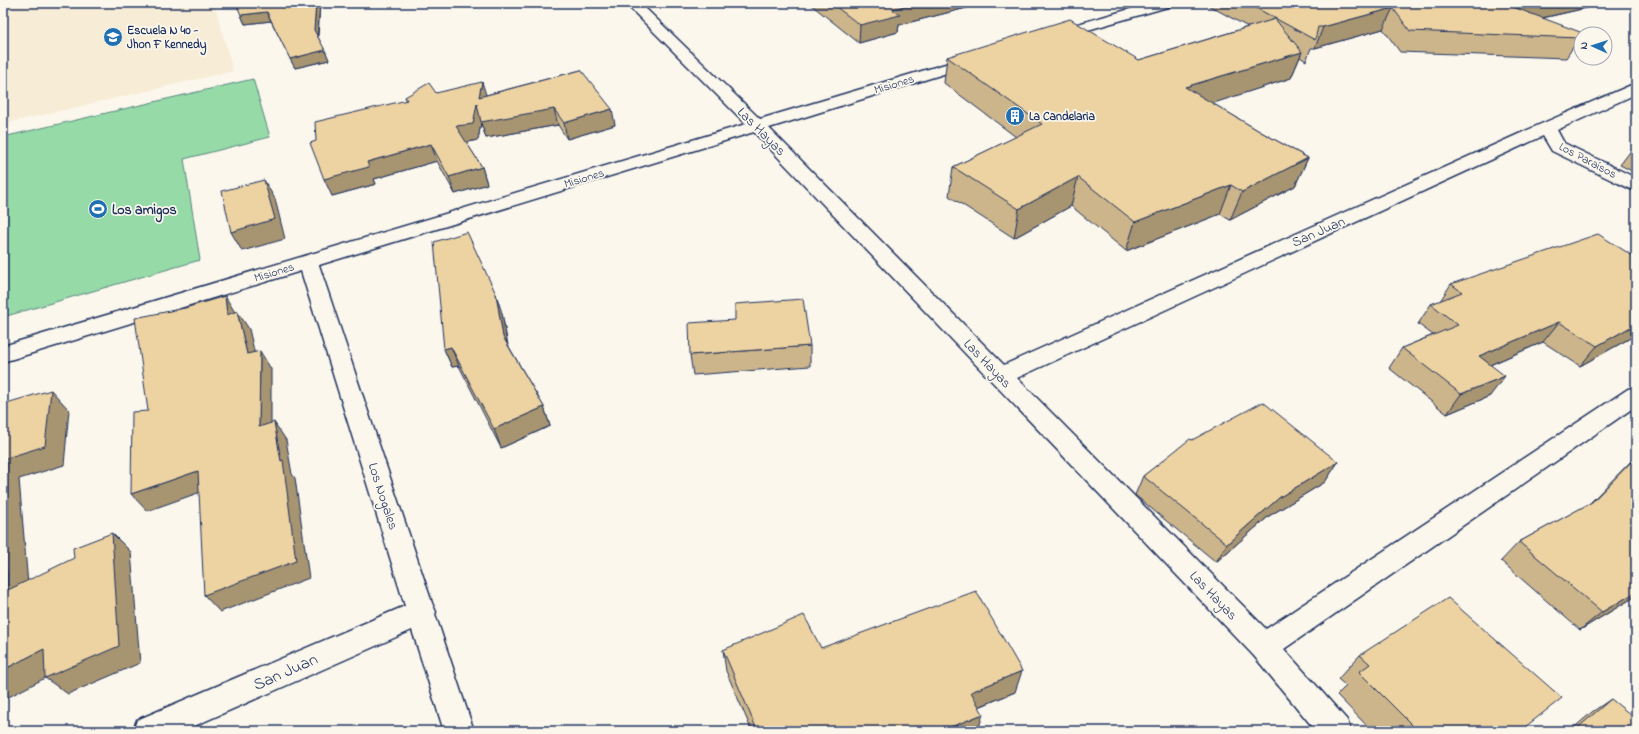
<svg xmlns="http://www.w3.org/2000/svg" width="1639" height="734" viewBox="0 0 1639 734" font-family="'Indie Flower',sans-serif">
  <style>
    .built { fill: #f7ecd6 }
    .green { fill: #96dba7; stroke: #588582 }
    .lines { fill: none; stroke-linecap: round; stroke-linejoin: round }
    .minor-casing { stroke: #1b2f5e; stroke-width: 3 }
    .minor { fill: #fbf7ec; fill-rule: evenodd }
    .wall { fill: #cdb58b; stroke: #1b2f5e }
    .shaded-wall { fill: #a79471; stroke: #1b2f5e }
    .building { fill: #eed3a2; stroke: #1b2f5e }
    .labels { text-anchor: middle; stroke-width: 3.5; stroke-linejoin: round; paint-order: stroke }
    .far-poi-label { font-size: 12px; font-weight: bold; fill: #1b2f5e; stroke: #fbf7ec; text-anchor: start }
    .far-street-label { font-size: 12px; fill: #1b2f5e; stroke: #fbf7ec }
    .street-label { font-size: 14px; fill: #1b2f5e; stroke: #fbf7ec }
    .poi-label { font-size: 14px; font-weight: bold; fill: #1b2f5e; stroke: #fbf7ec; text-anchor: start }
    .near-street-label { font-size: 17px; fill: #1b2f5e; stroke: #fbf7ec }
  </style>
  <rect width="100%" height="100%" fill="#fbf7ec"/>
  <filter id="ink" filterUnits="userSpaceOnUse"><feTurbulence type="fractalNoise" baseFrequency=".025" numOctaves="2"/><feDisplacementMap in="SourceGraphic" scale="8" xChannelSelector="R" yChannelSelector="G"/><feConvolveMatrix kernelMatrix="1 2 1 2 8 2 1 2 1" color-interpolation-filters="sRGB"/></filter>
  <g filter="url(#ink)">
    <!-- built -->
    <polygon class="built" points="3,3 214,3 233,71 3,124"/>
    <!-- green -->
    <polygon class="green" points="253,79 270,137 184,159 200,260 3,317 3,137"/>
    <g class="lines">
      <defs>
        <g id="minor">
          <polygon points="625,3 640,3 760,119 969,57 974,56 979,57 981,60 979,63 769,128 1004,365 1541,124 1636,83 1636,94 1557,130 1564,143 1636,178 1636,190 1630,189 1552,151 1543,136 1017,378 1266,629 1628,389 1636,387 1636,406 1284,649 1347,720 1351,731 1316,731 1254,656 754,132 319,265 432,603 436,612 435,614 474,731 444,731 412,630 183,731 133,731 137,720 405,606 301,271 3,362 3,346 746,124"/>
          <polygon points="1151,3 1173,3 1171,6 1060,38 1055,39 1050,38 1048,35 1050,32"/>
        </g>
      </defs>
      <!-- minor casing -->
      <use href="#minor" class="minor-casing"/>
      <!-- minor -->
      <use href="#minor" class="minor"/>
    </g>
    <!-- wall -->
    <g class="wall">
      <polygon points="809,3 986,3 899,25 898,32 859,43"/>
      <polygon points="1207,3 1597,3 1595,6 1543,18 1579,38 1566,58 1400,52 1383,29 1315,48 1311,48 1306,61 1300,57 1291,78 1212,103 1261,132 1308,158 1295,186 1230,220 1220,214 1126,251 1071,206 1014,238 949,196 953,167 1016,137 944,83 947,57 1139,60 1248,27 1206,4"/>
      <polygon points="320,5 318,37 329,60 295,68 271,21 245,24 241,15"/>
      <polygon points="581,70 615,125 567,139 558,125 486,138 481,123 478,140 466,142 482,167 487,184 455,194 437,161 374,179 376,184 332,196 316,141 406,100 405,97 436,93 486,95"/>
      <polygon points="1636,144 1636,173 1620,165"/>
      <polygon points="1636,258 1636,337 1634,336 1580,366 1543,342 1490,365 1490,396 1447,414 1389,368 1402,348 1433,335 1418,324 1431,304 1440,301 1451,284"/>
      <polygon points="502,313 508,345 544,407 550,426 501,448 459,366 452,367 444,349"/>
      <polygon points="810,346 810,366 693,375 690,355"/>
      <polygon points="1192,440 1338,462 1325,482 1269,516 1216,562 1135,495 1143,476"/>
      <polygon points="1636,456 1636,596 1580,630 1501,561 1519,542 1589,504"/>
      <polygon points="821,648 1015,692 979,707 978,731 752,731 726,671 723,650"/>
      <polygon points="1360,655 1520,731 1372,731 1337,695 1346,686 1338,679"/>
      <polygon points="1611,699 1636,731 1570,731 1592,712"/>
    </g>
    <!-- shaded-wall -->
    <g class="shaded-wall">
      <polygon points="316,3 319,3 320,5 317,39 314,30"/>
      <polygon points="917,3 986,3 899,25 898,32 859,43 860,25 892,9"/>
      <polygon points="1532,3 1597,3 1595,6 1502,27 1513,7"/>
      <polygon points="1393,8 1383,29 1315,48 1323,27"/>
      <polygon points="267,12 271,21 245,24 241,15"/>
      <polygon points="325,50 329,60 295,68 290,59"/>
      <polygon points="1302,52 1291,78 1177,115 1185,87"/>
      <polygon points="482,82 487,98 479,97"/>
      <polygon points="477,104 554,109 558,125 486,138 481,123 478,140 462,143 456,126"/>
      <polygon points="612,109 615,125 567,139 564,123"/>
      <polygon points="431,144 437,161 374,179 376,184 332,196 324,179 367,162"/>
      <polygon points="1308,158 1295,186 1230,220 1242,192"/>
      <polygon points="482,167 487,184 455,194 449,177"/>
      <polygon points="1078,177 1071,206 1014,238 1019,209"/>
      <polygon points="264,180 275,199 285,239 242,251 231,232"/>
      <polygon points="1231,185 1220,214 1126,251 1135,222"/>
      <polygon points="496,294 502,313 509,356 503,337"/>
      <polygon points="225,296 236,314 227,315"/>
      <polygon points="237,311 249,329 259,372 247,354"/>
      <polygon points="1559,322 1543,342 1464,376 1479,356"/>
      <polygon points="1636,324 1636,333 1634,336 1580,366 1597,346"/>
      <polygon points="451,347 459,366 452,367 444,349"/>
      <polygon points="260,351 271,369 271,445 259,427"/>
      <polygon points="1505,376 1490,396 1447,414 1461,394"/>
      <polygon points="51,390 69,410 64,465 19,479 30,608 8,590 3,519 3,459"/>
      <polygon points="544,407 550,426 501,448 494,429"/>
      <polygon points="274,422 286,440 292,474 295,478 309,578 220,612 204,595 281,461"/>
      <polygon points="1338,462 1325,482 1269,516 1216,562 1227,544 1280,497"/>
      <polygon points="198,471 212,488 147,511 131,494"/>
      <polygon points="112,533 131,552 140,663 68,694 45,678 3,700 3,670 44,649"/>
      <polygon points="1636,592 1636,596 1580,630 1602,612"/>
      <polygon points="1022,671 1015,692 966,712 971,692"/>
      <polygon points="983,714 978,731 941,731"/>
    </g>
    <!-- building -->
    <g class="building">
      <polygon points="236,3 316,3 314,30 325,50 290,59 267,12 241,15"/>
      <polygon points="831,3 917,3 892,9 900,15 860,25"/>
      <polygon points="1247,3 1532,3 1513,7 1580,32 1579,38 1410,31 1393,8 1323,27 1318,27 1315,40"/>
      <polygon points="1070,19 1139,60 1275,19 1302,52 1185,87 1261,132 1308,158 1242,192 1231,185 1135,222 1078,177 1019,209 953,167 1042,124 947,57"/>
      <polygon points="581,70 612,109 564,123 554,109 481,122 477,104 473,124 456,126 482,167 449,177 431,144 367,162 369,167 324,179 310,143 316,141 315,122 407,100 405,97 429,83 436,93 482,82 479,97"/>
      <polygon points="264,180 275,219 231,232 222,191"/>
      <polygon points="467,232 496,294 503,337 544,407 494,429 451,347 444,349 434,242"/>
      <polygon points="1598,234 1636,258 1636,324 1597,346 1559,322 1479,356 1505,376 1461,394 1402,348 1458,325 1431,304 1462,292 1451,284"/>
      <polygon points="225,296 227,315 237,311 247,354 260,351 259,427 274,422 281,461 283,460 296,561 204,595 198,471 131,494 132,412 148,411 135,318 185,308"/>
      <polygon points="803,299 810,346 690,355 689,323 735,320 735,304"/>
      <polygon points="51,390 45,446 3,459 3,404"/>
      <polygon points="1263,402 1338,462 1280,497 1227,544 1143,476 1190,439 1192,440"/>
      <polygon points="1636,457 1636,592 1602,612 1519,542 1592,502"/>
      <polygon points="3,519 8,590 74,558 73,548 112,533 119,646 45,678 44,649 3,670"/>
      <polygon points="976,591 1022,671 971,692 983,714 941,731 755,731 757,730 723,650 804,615 821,648"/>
      <polygon points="1448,598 1562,698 1520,731 1418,731 1359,672 1370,664 1360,655"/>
      <polygon points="1611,699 1636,719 1636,731 1574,731"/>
    </g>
  </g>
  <!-- icons -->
  <defs>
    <symbol id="school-disc" viewBox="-11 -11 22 22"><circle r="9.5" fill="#1f6fb2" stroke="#fbf7ec"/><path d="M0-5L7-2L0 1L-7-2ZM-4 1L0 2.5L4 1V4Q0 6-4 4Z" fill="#fff"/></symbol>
    <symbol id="building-disc" viewBox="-11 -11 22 22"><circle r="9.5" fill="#1f6fb2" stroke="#fbf7ec"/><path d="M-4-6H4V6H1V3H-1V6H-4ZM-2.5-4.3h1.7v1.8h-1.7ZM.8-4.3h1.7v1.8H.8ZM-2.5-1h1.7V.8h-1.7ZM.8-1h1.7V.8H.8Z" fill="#fff"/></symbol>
    <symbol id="stadium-disc" viewBox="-11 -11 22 22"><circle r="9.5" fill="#1f6fb2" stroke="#fbf7ec"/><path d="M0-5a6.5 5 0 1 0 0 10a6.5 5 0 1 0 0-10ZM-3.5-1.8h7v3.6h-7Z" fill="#fff"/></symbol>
  </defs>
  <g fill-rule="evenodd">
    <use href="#school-disc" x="102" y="26" width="22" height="22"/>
    <use href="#building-disc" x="1004" y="105" width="22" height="22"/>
    <use href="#stadium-disc" x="87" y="198" width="22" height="22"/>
  </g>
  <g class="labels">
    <!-- far-poi labels -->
    <g class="far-poi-label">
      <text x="127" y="34">Escuela N 40 -<tspan x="127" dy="14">Jhon F Kennedy</tspan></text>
      <text x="1029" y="120">La Candelaria</text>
    </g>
    <!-- far-street labels -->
    <g class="far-street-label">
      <text transform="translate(894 84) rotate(-17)" y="4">Misiones</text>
      <text transform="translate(1588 160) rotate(28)" y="4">Los Paraísos</text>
      <text transform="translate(584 178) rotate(-17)" y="4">Misiones</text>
      <text transform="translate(274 272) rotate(-17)" y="4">Misiones</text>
    </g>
    <!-- street labels -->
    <g class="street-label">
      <text transform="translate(762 131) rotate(45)" y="5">Las Hayas</text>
      <text transform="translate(1318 231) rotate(-24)" y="5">San Juan</text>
      <text transform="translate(988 363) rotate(46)" y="5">Las Hayas</text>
      <text transform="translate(384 496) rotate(72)" y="5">Los Nogales</text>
      <text transform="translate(1214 595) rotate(46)" y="5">Las Hayas</text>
    </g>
    <!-- poi labels -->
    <g class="poi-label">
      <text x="112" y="214">Los amigos</text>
    </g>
    <!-- near-street labels -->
    <g class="near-street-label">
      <text transform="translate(285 671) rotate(-24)" y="6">San Juan</text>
    </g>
  </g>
  <!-- margin -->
  <rect width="1639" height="734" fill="none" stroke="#fbf7ec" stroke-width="16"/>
  <rect x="8" y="8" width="1623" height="718" fill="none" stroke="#1b2f5e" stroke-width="1.5" filter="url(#ink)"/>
  <!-- north arrow -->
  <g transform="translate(1593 46) rotate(273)"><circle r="19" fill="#fbf7ec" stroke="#a1a7b3"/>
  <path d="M0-3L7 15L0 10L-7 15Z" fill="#1f6fb2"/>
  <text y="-6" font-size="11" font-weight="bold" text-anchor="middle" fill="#1b2f5e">N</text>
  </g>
</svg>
